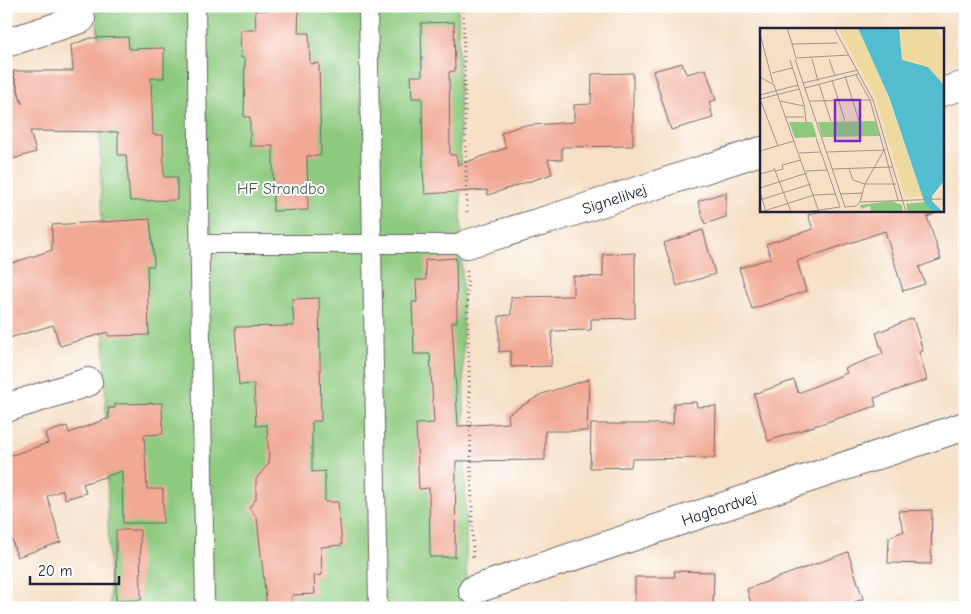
<svg xmlns="http://www.w3.org/2000/svg" width="971" height="614" viewBox="0 0 971 614" font-family="'Comic Neue',sans-serif">
  <style>
    .green { fill: #8dca7f; stroke: #58765d }
    .building { fill: #f1a994 }
    .lines { fill: none; stroke-linecap: round; stroke-linejoin: round }
    .service-casing { stroke: #6c646b; stroke-width: 20 }
    .minor-casing { stroke: #6c646b; stroke-width: 30 }
    .path { stroke: #6c646b; stroke-width: 3; stroke-dasharray: 1 4; stroke-linecap: butt }
    .service { stroke: #fff; stroke-width: 18 }
    .minor { stroke: #fff; stroke-width: 28 }
    .labels { text-anchor: middle; stroke-width: 4; stroke-linejoin: round; paint-order: stroke }
    .park-label { font-size: 16px; fill: #475d53; stroke: #fff }
    .street-label { font-size: 16px; fill: #22223b; stroke: #fff }
    .inset-road { fill: none; stroke: #a1938e; stroke-width: 1 }
    .view { fill: #7b2cbf; fill-opacity: 0.15; stroke: #7b2cbf; stroke-width: 2.5 }
    .inset-edge { fill: none; stroke: #22223b; stroke-width: 2.5 }
  </style>
  <rect width="100%" height="100%" fill="#fff"/>
  <filter id="ink" filterUnits="userSpaceOnUse"><feTurbulence type="fractalNoise" baseFrequency=".02" numOctaves="2"/><feDisplacementMap in="SourceGraphic" scale="10" xChannelSelector="R" yChannelSelector="G"/><feConvolveMatrix kernelMatrix="1 2 1 2 8 2 1 2 1" color-interpolation-filters="sRGB"/></filter>
  <filter id="wash" filterUnits="userSpaceOnUse"><feTurbulence type="fractalNoise" baseFrequency=".0096" numOctaves="4" result="noise"/><feDisplacementMap in="SourceGraphic" scale="20" xChannelSelector="R" yChannelSelector="G"/><feGaussianBlur stdDeviation="1.12" result="paint"/><feColorMatrix in="noise" values="0 0 0 0 0 0 0 0 0 0 0 0 0 0 0 0 0 1.4 0 .05"/><feComposite in="paint" operator="in"/></filter>
  <g filter="url(#wash)">
    <rect width="100%" height="100%" fill="#f6dfc5"/>
    <!-- green -->
    <polygon class="green" points="97,6 458,6 467,608 110,608"/>
    <g id="blocks">
      <!-- building -->
      <g class="building">
        <polygon points="299,9 298,33 309,33 310,64 319,63 321,155 307,156 308,210 273,211 273,146 250,146 250,117 244,117 245,58 241,58 240,30 256,30 255,10"/>
        <polygon points="454,22 455,71 449,72 450,155 456,155 458,165 506,148 501,133 520,126 574,122 574,105 591,104 592,74 633,73 633,146 562,147 562,160 548,159 552,174 488,195 487,190 425,194 423,172 422,98 412,98 411,76 422,76 421,23"/>
        <polygon points="128,37 129,49 164,48 164,78 151,78 153,135 163,135 164,177 177,177 177,200 130,201 126,155 118,155 118,132 30,131 36,152 6,161 6,74 13,73 22,104 13,71 73,71 71,45 91,38"/>
        <polygon points="682,63 686,74 706,69 716,100 709,102 713,118 671,130 653,71"/>
        <polygon points="726,192 726,217 705,224 698,201"/>
        <polygon points="822,210 934,210 934,214 927,217 941,259 919,267 925,284 903,291 885,231 797,261 806,291 752,309 739,268 771,258 766,244 813,229 808,215"/>
        <polygon points="150,219 154,262 154,266 147,266 149,335 108,336 108,332 60,346 53,325 6,339 6,265 52,250 52,225"/>
        <polygon points="703,230 715,274 677,286 664,243"/>
        <polygon points="635,253 635,318 591,319 591,330 552,331 551,366 511,367 511,351 499,352 499,316 511,315 511,297 573,296 573,276 603,277 603,254"/>
        <polygon points="456,258 457,322 452,322 458,426 509,423 508,414 542,394 589,379 587,431 545,431 545,460 456,461 455,557 430,557 429,488 419,489 416,424 434,423 430,354 414,354 412,302 417,302 416,280 426,280 425,260"/>
        <polygon points="319,298 321,421 312,421 312,472 325,471 325,502 338,502 342,545 321,547 322,575 314,576 315,594 292,595 292,608 267,608 257,518 249,508 256,499 256,479 269,463 267,425 256,426 254,384 239,385 235,327 294,326 292,299"/>
        <polygon points="913,318 923,351 919,352 927,380 874,398 876,406 768,441 754,394 794,380 798,393 847,373 845,368 883,354 876,333"/>
        <polygon points="696,402 697,407 716,406 715,458 632,459 631,467 590,468 591,424 673,424 674,403"/>
        <polygon points="162,403 163,434 144,435 147,489 163,489 163,523 123,523 122,471 83,484 86,493 65,499 63,490 47,496 61,542 17,557 6,520 6,457 48,443 45,433 67,426 69,433 109,418 108,408 115,408 115,404"/>
        <polygon points="932,510 931,564 888,563 889,537 904,531 898,511"/>
        <polygon points="116,530 140,530 141,600 116,601"/>
        <polygon points="848,552 863,599 836,608 752,608 747,589"/>
        <polygon points="674,571 714,572 713,608 635,608 635,577 675,577"/>
      </g>
    </g>
  </g>
  <g filter="url(#ink)">
    <use href="#blocks" fill-opacity="0" stroke="#6c646b" stroke-width="1"/>
    <g class="lines">
      <defs>
        <g id="service">
          <polyline points="196,6 205,608"/>
          <polyline points="368,6 378,608"/>
          <polyline points="200,244 467,244"/>
        </g>
        <g id="minor">
          <polyline points="6,43 81,19"/>
          <polyline points="942,92 965,85"/>
          <path id="s1" d="M 467,244 L 557,217 L 761,151"/>
          <polyline points="6,408 88,382"/>
          <path id="s2" d="M 473,590 L 965,426"/>
        </g>
      </defs>
      <!-- service casing -->
      <use href="#service" class="service-casing"/>
      <!-- minor casing -->
      <use href="#minor" class="minor-casing"/>
      <!-- path -->
      <g class="path">
        <polyline points="463,6 467,215"/>
        <polyline points="467,271 473,560"/>
      </g>
      <!-- service -->
      <use href="#service" class="service"/>
      <!-- minor -->
      <use href="#minor" class="minor"/>
    </g>
  </g>
  <g class="labels">
    <!-- park labels -->
    <g class="park-label">
      <text x="281" y="194">HF Strandbo</text>
    </g>
    <!-- street labels -->
    <g class="street-label">
      <text dy="6" stroke="none"><textPath href="#s1" startOffset="154">Signelilvej</textPath></text>
      <text dy="6" stroke="none"><textPath href="#s2" startOffset="259">Hagbardvej</textPath></text>
    </g>
  </g>
  <!-- overview -->
  <g transform="translate(760 28)">
    <rect width="184" height="184" fill="#f6dfc5"/>
    <path d="M 115,93 L 120,108 L 62,109 L 58,94 ZM 29,94 L 52,94 L 57,109 L 35,110 ZM 131,173 L 142,177 L 143,184 L 111,184 L 110,178 L 101,181 L 100,177 ZM 164,174 L 173,184 L 148,184 L 146,176 Z" fill="#8dca7f"/>
    <path d="M 78,0 L 98,0 L 116,36 L 162,168 L 145,169 L 116,71 ZM 139,0 L 174,0 L 184,13 L 184,57 L 168,39 L 142,32 Z" fill="#eeda9e"/>
    <path d="M 98,0 L 139,0 L 142,32 L 168,39 L 184,57 L 184,153 L 172,168 L 172,173 L 183,184 L 173,184 L 165,176 L 129,69 Z" fill="#53bdcf"/>
    <path class="inset-road" d="M 27,0 L 32,16 L 78,15M 74,0 L 113,72 L 146,184M 0,6 L 13,55M 32,16 L 36,30 L 89,27M 35,31 L 85,179 L 96,178 L 100,174 L 182,171M 52,31 L 58,53M 69,31 L 75,48M 30,32 L 44,76 L 46,94M 12,45 L 32,40M 96,47 L 110,72 L 138,172M 85,48 L 99,93M 0,49 L 14,57 L 59,184M 72,52 L 85,93M 43,55 L 98,42M 59,56 L 71,93M 45,60 L 98,46M 0,67 L 38,57M 0,71 L 18,118M 0,71 L 39,61M 20,73 L 44,78M 50,73 L 111,72M 25,89 L 44,89M 0,123 L 34,113M 66,124 L 126,122M 39,125 L 61,124M 14,140 L 31,184M 72,141 L 132,139M 89,141 L 93,152 L 105,156 L 136,156M 16,143 L 23,141 L 22,137 L 41,132M 46,143 L 67,142M 0,146 L 15,142M 0,160 L 47,145M 0,164 L 6,184M 81,166 L 103,165M 0,172 L 51,156M 100,174 L 105,156 L 124,122M 1,184 L 54,167 L 75,166M 46,184 L 80,179 L 56,110"/>
    <path class="view" d="M 75,72 L 100,72 L 100,113 L 75,113 Z"/>
    <rect width="184" height="184" class="inset-edge"/>
  </g>
  <!-- margin -->
  <rect width="971" height="614" fill="none" stroke="#fff" stroke-width="25"/>
  <!-- scale -->
  <path d="M30 576v8h89v-8" fill="none" stroke="#22223b" stroke-width="2.5"/>
  <text x="38" y="576" font-size="15" fill="#22223b" stroke="#ffffff" stroke-width="4" paint-order="stroke">20 m</text>
</svg>
